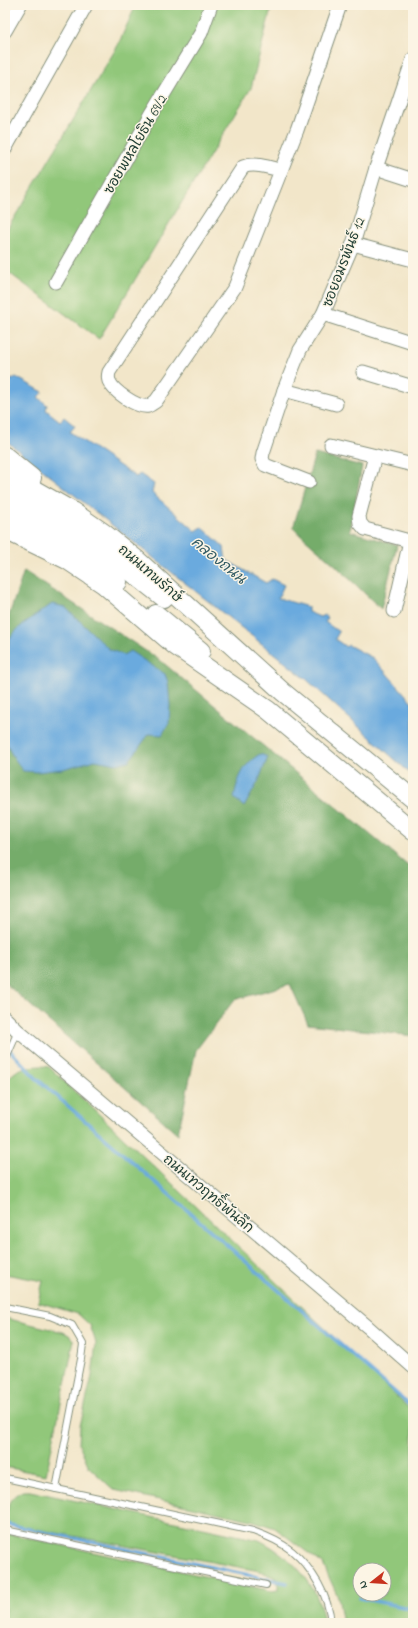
<svg xmlns="http://www.w3.org/2000/svg" width="418" height="1628" viewBox="0 0 418 1628" font-family="'Indie Flower','Playpen Sans Thai',sans-serif">
  <style>
    .green { fill: #91c77a; stroke: #588257; fill-rule: evenodd }
    .forest { fill: #74ac6a; stroke: #4a744f }
    .water { fill: #6aaade; stroke: #447489 }
    .lines { fill: none; stroke-linecap: round; stroke-linejoin: round }
    .stream { stroke: #6aaade; stroke-width: 3.5 }
    .lane-casing { stroke: #88927e; stroke-width: 8 }
    .street-casing { stroke: #88927e; stroke-width: 15 }
    .secondary-casing { stroke: #88927e; stroke-width: 20 }
    .lane { stroke: #fff; stroke-width: 6 }
    .street { stroke: #fff; stroke-width: 13 }
    .secondary { stroke: #fff; stroke-width: 18 }
    .labels { text-anchor: middle; stroke-width: 3; stroke-linejoin: round; paint-order: stroke }
    .street-label { font-size: 14px; fill: #1f3d34; stroke: #fcf5e5 }
    .water-label { font-size: 15px; font-style: italic; fill: #365e67; stroke: #fcf5e5 }
  </style>
  <rect width="100%" height="100%" fill="#fcf5e5"/>
  <filter id="ink" filterUnits="userSpaceOnUse"><feTurbulence type="fractalNoise" baseFrequency=".025" numOctaves="2"/><feDisplacementMap in="SourceGraphic" scale="8" xChannelSelector="R" yChannelSelector="G"/><feConvolveMatrix kernelMatrix="1 2 1 2 8 2 1 2 1" color-interpolation-filters="sRGB"/></filter>
  <filter id="wash" filterUnits="userSpaceOnUse"><feTurbulence type="fractalNoise" baseFrequency=".012" numOctaves="4" result="noise"/><feDisplacementMap in="SourceGraphic" scale="16" xChannelSelector="R" yChannelSelector="G"/><feGaussianBlur stdDeviation="0.9" result="paint"/><feColorMatrix in="noise" values="0 0 0 0 0 0 0 0 0 0 0 0 0 0 0 0 0 1.4 0 .05"/><feComposite in="paint" operator="in"/></filter>
  <g filter="url(#wash)">
    <rect width="100%" height="100%" fill="#f2e6c9"/>
    <!-- green -->
    <g class="green">
      <polygon points="136,5 272,5 251,88 99,339 5,270 5,233 117,47"/>
      <path d="M 41,1066 L 49,1067 L 413,1412 L 413,1623 L 343,1623 L 338,1597 L 323,1564 L 275,1528 L 251,1520 L 114,1490 L 89,1467 L 79,1444 L 80,1426 L 92,1376 L 96,1343 L 90,1325 L 78,1314 L 38,1302 L 43,1281 L 5,1274 L 5,1082 C 17,1068 23,1067 41,1066 ZM 360,1570 L 384,1570 L 384,1594 L 360,1594 Z"/>
      <polygon points="5,1318 63,1332 69,1335 74,1341 46,1475 5,1467"/>
      <path d="M 23,1491 L 30,1491 L 259,1540 C 292,1557 319,1584 324,1623 L 5,1623 L 5,1533 L 272,1591 L 278,1590 L 278,1579 L 260,1571 L 9,1524 L 5,1520 C 7,1509 11,1494 23,1491 Z"/>
    </g>
    <!-- forest -->
    <g class="forest">
      <polygon points="315,454 362,466 350,531 397,545 381,609 334,564 293,528"/>
      <polygon points="24,571 161,661 413,870 413,1036 308,1024 290,984 234,1000 196,1050 178,1134 5,983 5,627"/>
    </g>
    <!-- water -->
    <g class="water">
      <polygon points="5,375 12,380 16,377 43,392 38,397 47,405 46,410 60,421 64,417 75,426 70,432 136,477 140,474 154,484 152,493 196,531 202,527 224,547 226,560 266,583 272,579 284,585 278,598 308,607 308,612 320,617 324,615 328,618 325,622 339,632 335,639 346,647 348,645 373,658 413,703 413,776 306,679 5,440"/>
      <path d="M 52,604 L 65,607 L 109,649 L 123,655 L 130,651 L 165,674 L 168,682 L 170,705 L 169,723 L 162,735 L 149,734 L 129,761 L 117,764 L 95,760 L 63,769 L 37,772 L 23,771 C 16,761 8,750 5,739 C 3,728 5,646 10,638 C 18,625 40,613 52,604 Z"/>
      <path d="M 260,754 L 268,757 L 258,782 L 244,807 L 234,798 C 237,780 243,764 260,754 Z"/>
    </g>
    <g class="lines">
      <!-- stream -->
      <g class="stream">
        <polyline points="5,1045 35,1077 413,1408"/>
        <polyline points="5,1524 287,1583"/>
        <polyline points="360,1598 413,1609"/>
      </g>
    </g>
  </g>
  <g filter="url(#ink)">
    <g class="lines">
      <defs>
        <g id="lane">
          <polyline points="5,1061 18,1031"/>
          <polyline points="5,1307 50,1316 72,1325 83,1344 81,1359 56,1489"/>
          <path d="M 5,1478 L 253,1531 C 267,1536 281,1542 292,1551 C 312,1568 329,1596 331,1623"/>
          <polyline points="5,1530 266,1585"/>
        </g>
        <g id="street">
          <polyline points="5,31 20,5"/>
          <polyline points="5,149 86,5"/>
          <polyline points="376,168 413,180"/>
          <path d="M 281,170 C 269,168 255,162 243,167 L 109,372 C 108,376 108,378 109,381 C 113,391 137,408 148,406 C 151,405 153,403 156,401 L 235,287 L 297,130 L 340,5"/>
          <polyline points="353,244 413,260"/>
          <polyline points="56,282 151,115 201,33 211,5"/>
          <polyline points="323,314 413,343"/>
          <polyline points="363,372 413,387"/>
          <polyline points="284,390 336,404"/>
          <polyline points="331,445 413,465"/>
          <polyline points="375,456 359,516 360,523 365,529 413,542"/>
          <polyline points="309,482 265,465 262,459 263,453 284,390 300,350 323,314 353,244 376,168 413,59"/>
          <polyline points="394,611 410,541"/>
          <polyline points="5,1018 18,1031 368,1327 413,1367"/>
        </g>
        <g id="secondary">
          <polyline points="5,456 32,478"/>
          <polyline points="5,473 72,511 104,533 135,558 283,692 413,799"/>
          <polyline points="5,493 74,530 107,553 164,598"/>
          <polyline points="5,512 59,540 97,565 118,582"/>
          <polyline points="5,530 67,560 103,584 174,645 268,710 413,831"/>
          <polyline points="156,614 201,651"/>
        </g>
      </defs>
      <!-- lane casing -->
      <use href="#lane" class="lane-casing"/>
      <!-- street casing -->
      <use href="#street" class="street-casing"/>
      <!-- secondary casing -->
      <use href="#secondary" class="secondary-casing"/>
      <!-- lane -->
      <use href="#lane" class="lane"/>
      <!-- street -->
      <use href="#street" class="street"/>
      <!-- secondary -->
      <use href="#secondary" class="secondary"/>
    </g>
  </g>
  <g class="labels">
    <!-- street labels -->
    <g class="street-label">
      <text transform="translate(135 144) rotate(-60)" y="5">ซอยพหลโยธิน 69/2</text>
      <text transform="translate(343 262) rotate(-69)" y="5">ซอยอมรพันธ์ 12</text>
      <text transform="translate(151 573) rotate(41)" y="5">ถนนเทพรักษ์</text>
      <text transform="translate(209 1193) rotate(40)" y="5">ถนนเทวฤทธิ์พันลึก</text>
    </g>
    <!-- water labels -->
    <g class="water-label">
      <text transform="translate(219 560) rotate(39)" y="5">คลองถนน</text>
    </g>
  </g>
  <!-- margin -->
  <rect width="418" height="1628" fill="none" stroke="#fcf5e5" stroke-width="20"/>
  <!-- north arrow -->
  <g transform="translate(372 1582) rotate(253)"><circle r="19" fill="#fcf5e5" stroke="#a4ab9e"/>
  <path d="M0-3L7 15L0 10L-7 15Z" fill="#c8321e"/>
  <text y="-6" font-size="11" font-weight="bold" text-anchor="middle" fill="#1f3d34">N</text>
  </g>
</svg>
